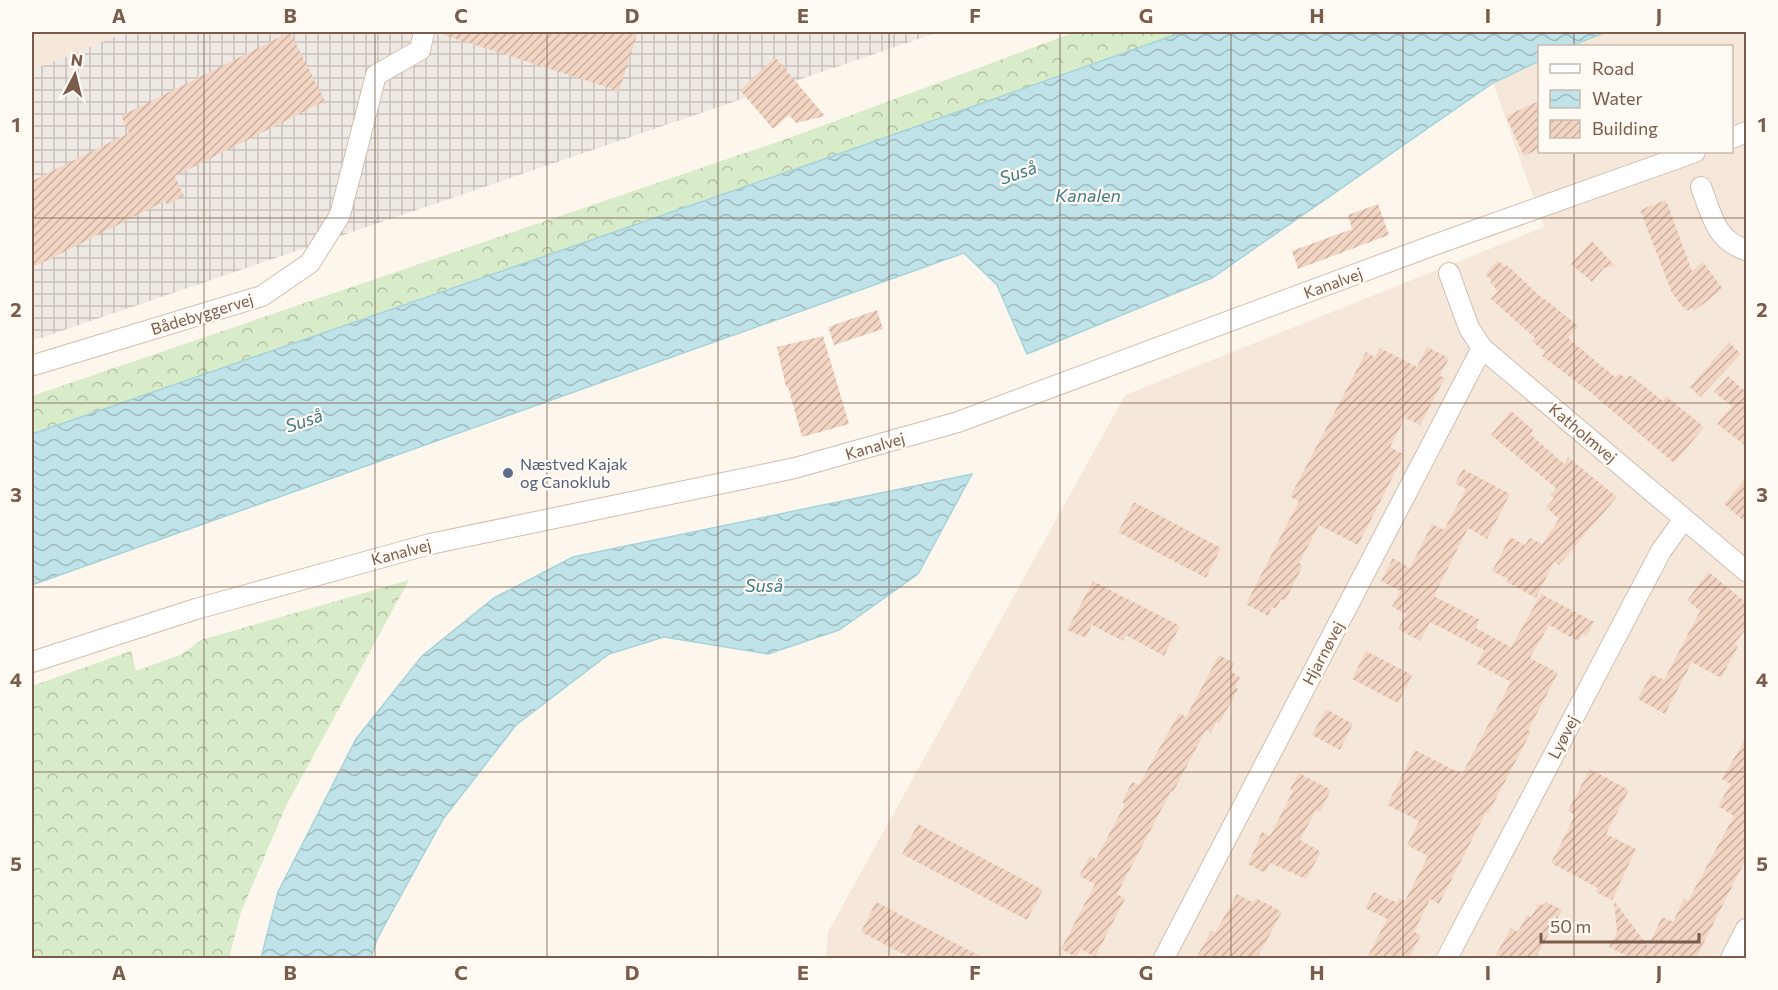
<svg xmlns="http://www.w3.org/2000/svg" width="1778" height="990" viewBox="0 0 1778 990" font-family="Commissioner,sans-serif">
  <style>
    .residential { fill: #f5e8da }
    .industrial { fill: url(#industrial-grid) }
    .forest { fill: url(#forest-crowns) }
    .water { fill: url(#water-waves); stroke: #a5d3da; stroke-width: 1.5 }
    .building { fill: url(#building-hatch) }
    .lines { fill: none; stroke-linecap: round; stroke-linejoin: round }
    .street-casing { stroke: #d1beb0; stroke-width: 22 }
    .street { stroke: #fff; stroke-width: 20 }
    .grid { fill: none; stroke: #7a5c4d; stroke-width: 1.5; stroke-opacity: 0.55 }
    .service-dot { fill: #5c6f8a; stroke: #fffaf3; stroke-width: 2 }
    .labels { text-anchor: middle; stroke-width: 4.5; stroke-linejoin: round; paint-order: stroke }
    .street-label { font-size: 16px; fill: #7a5c4d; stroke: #fffaf3 }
    .service-label { font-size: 16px; fill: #4e5e75; stroke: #fffaf3; text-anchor: start }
    .water-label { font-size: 18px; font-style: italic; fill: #437c86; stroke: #fffaf3 }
    .neatline { fill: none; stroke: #7a5c4d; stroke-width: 2 }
    .grid-label { font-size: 20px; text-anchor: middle; font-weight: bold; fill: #7a5c4d }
  </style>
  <defs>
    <pattern id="industrial-grid" width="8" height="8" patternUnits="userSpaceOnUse" patternTransform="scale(1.5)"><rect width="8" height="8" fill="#efe9e4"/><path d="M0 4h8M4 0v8" fill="none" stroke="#c7c0bb"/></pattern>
    <pattern id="forest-crowns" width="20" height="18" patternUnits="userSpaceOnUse" patternTransform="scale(1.5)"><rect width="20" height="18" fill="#d8ecc9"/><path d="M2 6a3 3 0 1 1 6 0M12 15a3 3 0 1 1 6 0" fill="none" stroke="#b4c2a5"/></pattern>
    <pattern id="water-waves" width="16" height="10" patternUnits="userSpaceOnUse" patternTransform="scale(1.5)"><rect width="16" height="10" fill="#bfe3e8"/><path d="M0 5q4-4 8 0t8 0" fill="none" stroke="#a0bbbe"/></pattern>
    <pattern id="building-hatch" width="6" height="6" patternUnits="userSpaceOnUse" patternTransform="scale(1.5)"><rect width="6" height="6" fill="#f3d5c3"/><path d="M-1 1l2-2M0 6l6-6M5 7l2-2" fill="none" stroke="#cab0a1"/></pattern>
  </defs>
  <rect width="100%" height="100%" fill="#fdf6ec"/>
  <!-- residential -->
  <g class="residential">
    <polygon points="32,32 128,32 32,70"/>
    <polygon points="1606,32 1746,32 1746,958 826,958 828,932 1125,395 1544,227 1493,83 1539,61 1540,152 1732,152 1732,46 1571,46"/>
  </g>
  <!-- industrial -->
  <polygon class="industrial" points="128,32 939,32 32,341 32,70"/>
  <!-- forest -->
  <g class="forest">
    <polygon points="1075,32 1183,32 819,161 32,434 32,396 792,137"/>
    <polygon points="409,580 286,806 241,912 229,958 32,958 32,686 131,651 136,671 182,654 201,640"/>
  </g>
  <!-- water -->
  <g class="water">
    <polygon points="1183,32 1606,32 1571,46 1540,46 1539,61 1493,83 1212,278 1027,354 997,285 964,253 32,585 32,434 819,161"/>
    <polygon points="972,474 918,574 839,630 768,654 664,637 609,654 516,725 443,819 377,939 371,958 261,958 278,892 356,739 422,656 494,598 573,557"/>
  </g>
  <!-- building -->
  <g class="building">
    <polygon points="290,32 325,101 175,176 184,196 167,205 165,201 32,268 32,181 129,133 121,116"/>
    <polygon points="445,32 638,32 619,91 444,35"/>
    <polygon points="775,57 825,116 796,123 789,115 773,129 740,90"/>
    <polygon points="1539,101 1539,149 1524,156 1506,116"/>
    <polygon points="1666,200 1692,271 1703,262 1723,289 1694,311 1692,308 1686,311 1672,293 1640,210"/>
    <polygon points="1378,204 1389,235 1298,269 1292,251 1352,229 1348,215"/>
    <polygon points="1592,241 1615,266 1604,268 1592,282 1571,264"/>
    <polygon points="1498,260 1505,267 1507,265 1544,300 1545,299 1578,326 1568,338 1615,377 1619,373 1626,379 1630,375 1663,401 1666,396 1704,427 1674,463 1590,392 1542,356 1545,352 1532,341 1535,338 1491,299 1498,291 1490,283 1492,281 1485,274"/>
    <polygon points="877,310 883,329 834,345 828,327"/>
    <polygon points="823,336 849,424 802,437 788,387 786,387 777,347"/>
    <polygon points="1729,342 1741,354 1700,397 1690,387"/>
    <polygon points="1427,347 1449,358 1440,376 1445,378 1420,425 1405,418 1390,447 1404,455 1358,545 1319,525 1299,563 1303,565 1285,601 1281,599 1276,609 1272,607 1268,616 1246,604 1299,501 1290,497 1366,352 1375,357 1380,348 1417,367"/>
    <polygon points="1728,376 1745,391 1746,390 1746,446 1717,424 1732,406 1714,392"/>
    <polygon points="1511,411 1533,430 1530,434 1564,464 1568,457 1617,497 1559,565 1554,562 1536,598 1507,582 1508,579 1492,571 1510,537 1525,545 1530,538 1542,544 1559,519 1546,507 1554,498 1550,495 1556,488 1491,435"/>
    <polygon points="1463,469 1510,494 1487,539 1468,528 1434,596 1480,620 1476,628 1511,647 1541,594 1594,622 1586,636 1582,634 1578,641 1549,625 1530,658 1558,673 1528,730 1531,732 1488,814 1486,812 1439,904 1430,899 1414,932 1421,935 1409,958 1367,958 1387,919 1365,908 1374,892 1397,903 1399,898 1405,901 1428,856 1407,845 1419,821 1387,805 1415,750 1462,774 1511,682 1477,664 1484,650 1430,622 1420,641 1398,629 1406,614 1392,607 1400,591 1381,581 1393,558 1410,568 1432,524 1444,530 1466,489 1455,483"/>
    <polygon points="1746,478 1746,523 1724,504"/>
    <polygon points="1134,502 1221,548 1206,578 1118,532"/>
    <polygon points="1709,572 1746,603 1746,629 1734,644 1738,646 1721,678 1692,662 1665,714 1638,699 1651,674 1664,680 1700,611 1687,600"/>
    <polygon points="1093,581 1180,626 1164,656 1126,635 1123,641 1092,625 1086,638 1067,630"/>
    <polygon points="1366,651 1412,675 1398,703 1352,679"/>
    <polygon points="1219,655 1234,663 1230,671 1240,677 1235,687 1238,689 1219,724 1216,722 1211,733 1206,730 1173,792 1171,791 1117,894 1125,899 1095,957 1081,949 1076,957 1061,949 1095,884 1079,876 1090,856 1096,859 1125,804 1122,802 1132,782 1139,785 1179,713 1186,717"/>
    <polygon points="1326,709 1353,724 1340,750 1312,735"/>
    <polygon points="1746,737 1746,859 1696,958 1631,958 1609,947 1617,932 1614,901 1648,946 1662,917 1673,922 1684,899 1688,901 1734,816 1718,806 1731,784 1722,779"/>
    <polygon points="1590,769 1629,790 1606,834 1636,849 1612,900 1596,892 1598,888 1551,863 1575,815 1568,811"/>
    <polygon points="1299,773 1331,790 1320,812 1316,810 1300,840 1321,852 1306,879 1270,863 1265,873 1248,864 1262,832 1270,836 1293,791 1290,789"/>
    <polygon points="918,824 1043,890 1027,920 902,854"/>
    <polygon points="1237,894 1254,903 1256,898 1282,912 1257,958 1196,958 1211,931 1215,933"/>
    <polygon points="876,902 984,958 911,958 861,932"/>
    <polygon points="1546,902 1562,910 1536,958 1494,958 1511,928 1518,932 1527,915 1531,917 1539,903 1544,905"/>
  </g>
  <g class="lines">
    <defs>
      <g id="street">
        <polyline points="1732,138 1746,132"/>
        <path d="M 1701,187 C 1712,215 1715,240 1746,250"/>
        <polyline points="1449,273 1469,328 1482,348 1746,571"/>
        <polyline points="34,365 262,296 310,263 340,215 376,75 420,50 424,32"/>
        <polyline points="32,662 196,609 430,544 795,468 958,422 1434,245 1695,152"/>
        <polyline points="1164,958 1482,348"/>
        <polyline points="1447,958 1661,551 1684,519"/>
        <polyline points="1731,958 1746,929"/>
      </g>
    </defs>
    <!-- street casing -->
    <use href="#street" class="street-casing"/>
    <!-- street -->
    <use href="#street" class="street"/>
  </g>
  <!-- grid -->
  <path class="grid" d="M 204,32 L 204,958M 375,32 L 375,958M 547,32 L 547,958M 718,32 L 718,958M 889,32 L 889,958M 1060,32 L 1060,958M 1231,32 L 1231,958M 1403,32 L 1403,958M 1574,32 L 1574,46M 1574,152 L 1574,958M 32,218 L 1746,218M 32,403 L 1746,403M 32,587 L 1746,587M 32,772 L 1746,772"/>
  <!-- markers -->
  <circle class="service-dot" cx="508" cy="473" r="6"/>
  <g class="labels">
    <!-- street labels -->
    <g class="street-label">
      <text transform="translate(1333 283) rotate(-20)" y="6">Kanalvej</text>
      <text transform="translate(202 314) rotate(-17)" y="6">Bådebyggervej</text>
      <text transform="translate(1583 433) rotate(40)" y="6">Katholmvej</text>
      <text transform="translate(875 446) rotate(-16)" y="6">Kanalvej</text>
      <text transform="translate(401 552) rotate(-15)" y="6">Kanalvej</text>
      <text transform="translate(1323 653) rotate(-62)" y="6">Hjarnøvej</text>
      <text transform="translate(1563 737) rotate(-62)" y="6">Lyøvej</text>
    </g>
    <!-- service labels -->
    <g class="service-label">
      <text x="520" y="470">Næstved Kajak<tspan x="520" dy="18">og Canoklub</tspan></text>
    </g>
    <!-- water labels -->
    <g class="water-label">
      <text transform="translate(1018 173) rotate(-19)" y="6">Suså</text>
      <text x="1088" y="202">Kanalen</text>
      <text transform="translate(304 421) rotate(-19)" y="6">Suså</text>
      <text x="764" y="592">Suså</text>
    </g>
  </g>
  <!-- border -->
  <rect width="1778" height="990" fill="none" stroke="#fffaf3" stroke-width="66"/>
  <!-- legend -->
  <rect x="1538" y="45" width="195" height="108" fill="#fffaf3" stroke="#cabbb1" stroke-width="1.5"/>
  <rect x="1550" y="64" width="30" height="9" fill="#ffffff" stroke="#cabbb1" stroke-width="1.5"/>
  <text x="1592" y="75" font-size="18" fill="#7a5c4d">Road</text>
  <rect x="1550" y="90" width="30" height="18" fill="url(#water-waves)" stroke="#cabbb1" stroke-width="1.5"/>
  <text x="1592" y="105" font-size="18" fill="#7a5c4d">Water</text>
  <rect x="1550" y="120" width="30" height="18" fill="url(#building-hatch)" stroke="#cabbb1" stroke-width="1.5"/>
  <text x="1592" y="135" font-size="18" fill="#7a5c4d">Building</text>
  <!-- north arrow -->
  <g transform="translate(75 75) rotate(7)" stroke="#fffaf3" stroke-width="4.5" paint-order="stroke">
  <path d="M0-4.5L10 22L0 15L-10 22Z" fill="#7a5c4d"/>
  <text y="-9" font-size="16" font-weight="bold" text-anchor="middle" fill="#7a5c4d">N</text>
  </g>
  <!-- scale -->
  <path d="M1541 933v9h158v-9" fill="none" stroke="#7a5c4d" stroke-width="3"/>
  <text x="1550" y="933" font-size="18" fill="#7a5c4d" stroke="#fffaf3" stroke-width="4.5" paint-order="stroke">50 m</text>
  <rect x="33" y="33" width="1712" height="924" class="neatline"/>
  <g class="grid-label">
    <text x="119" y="23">A</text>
    <text x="290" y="23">B</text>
    <text x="461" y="23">C</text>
    <text x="632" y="23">D</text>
    <text x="803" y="23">E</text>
    <text x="975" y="23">F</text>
    <text x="1146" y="23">G</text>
    <text x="1317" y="23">H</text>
    <text x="1488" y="23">I</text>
    <text x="1659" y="23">J</text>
    <text x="16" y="132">1</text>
    <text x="1762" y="132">1</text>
    <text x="16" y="317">2</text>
    <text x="1762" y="317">2</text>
    <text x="16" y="502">3</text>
    <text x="1762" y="502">3</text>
    <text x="16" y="687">4</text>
    <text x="1762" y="687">4</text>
    <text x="16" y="871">5</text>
    <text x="1762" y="871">5</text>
    <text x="119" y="980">A</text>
    <text x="290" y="980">B</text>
    <text x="461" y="980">C</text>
    <text x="632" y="980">D</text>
    <text x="803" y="980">E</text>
    <text x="975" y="980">F</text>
    <text x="1146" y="980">G</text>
    <text x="1317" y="980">H</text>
    <text x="1488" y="980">I</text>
    <text x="1659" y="980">J</text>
  </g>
</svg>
